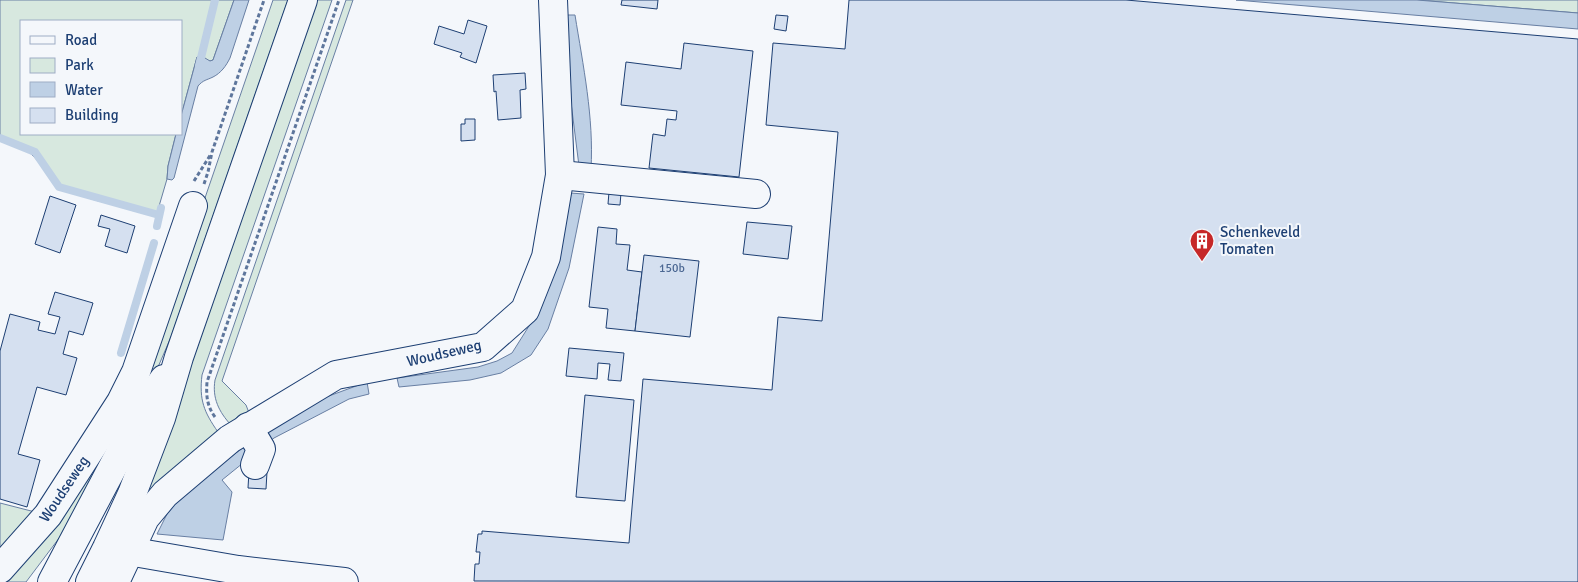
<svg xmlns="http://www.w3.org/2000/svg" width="1578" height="582" viewBox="0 0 1578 582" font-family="Signika,sans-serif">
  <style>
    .green { fill: #d7e8df; stroke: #687fa3 }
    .water { fill: #bed0e5; stroke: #687fa3 }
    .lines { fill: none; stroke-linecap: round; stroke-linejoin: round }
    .stream { stroke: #bed0e5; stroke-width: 8 }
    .building { fill: #d5e0f0; stroke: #1d3f73 }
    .minor-casing { stroke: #1d3f73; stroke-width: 30 }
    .major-casing { stroke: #1d3f73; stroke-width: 30 }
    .path { stroke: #5e769c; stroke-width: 3; stroke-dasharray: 4 2.5; stroke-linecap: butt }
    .minor { stroke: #f4f7fb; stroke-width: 28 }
    .major { stroke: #f4f7fb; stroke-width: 28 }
    .labels { text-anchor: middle; stroke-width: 4; stroke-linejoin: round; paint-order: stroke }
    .number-label { font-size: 12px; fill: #4b6792 }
    .poi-label { font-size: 15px; fill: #1d3f73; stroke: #f4f7fb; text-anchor: start }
    .street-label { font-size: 15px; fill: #1d3f73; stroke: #f4f7fb }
  </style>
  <rect width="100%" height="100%" fill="#f4f7fb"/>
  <!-- green -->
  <g class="green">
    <path d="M 0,0 L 234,0 L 213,60 L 210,61 L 197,57 L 181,116 L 181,21 L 21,21 L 21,134 L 176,134 L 168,166 L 167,179 L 157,213 C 124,205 86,203 58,184 C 49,178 43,166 35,158 C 26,148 12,140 0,135 Z"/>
    <polygon points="273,0 288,0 171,337 155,374 75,517 26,582 1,582 151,355"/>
    <path d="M 317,0 L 332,0 L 202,375 C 199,400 204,412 218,432 L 134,513 L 171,423 Z"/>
    <path d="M 346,0 L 353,0 L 222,381 L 246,405 L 251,418 L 231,425 C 219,412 212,398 215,380 Z"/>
    <polygon points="1417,0 1578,0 1578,13"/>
    <polygon points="0,503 39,513 0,556"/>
  </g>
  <!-- water -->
  <g class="water">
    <path d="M 234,0 L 249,0 L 230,58 C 226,66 221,73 213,77 C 207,80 203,80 198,86 L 174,178 L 172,180 L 167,179 L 168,166 L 176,134 L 181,134 L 181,116 L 197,57 L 205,58 L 210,61 L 213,60 Z"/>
    <polygon points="1236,0 1417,0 1578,13 1578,29"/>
    <path d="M 560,15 L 575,15 C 583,65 594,118 591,169 L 579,166 Z"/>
    <polygon points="570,193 584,194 569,268 548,329 531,355 501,373 470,380 399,387 397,378 478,367 497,361 512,353 541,307"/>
    <polygon points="367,382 369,394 349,399 274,438 222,480 232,492 223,540 157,534 167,514 181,496 204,475 269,430 318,400"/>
  </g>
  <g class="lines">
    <!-- stream -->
    <g class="stream">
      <polyline points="199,66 215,0"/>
      <polyline points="0,138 35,152 59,187 159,215"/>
      <polyline points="157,226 161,208"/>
      <polyline points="121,353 154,243"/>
    </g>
  </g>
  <!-- building -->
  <g class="building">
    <polygon points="622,0 658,0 657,9 621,5"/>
    <polygon points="849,0 1126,0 1578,39 1578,582 474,581 475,564 479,564 480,552 476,552 478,534 482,534 482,531 629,543 643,379 772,390 778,317 822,321 838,132 766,125 773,43 845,49"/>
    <polygon points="776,15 788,16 786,31 774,29"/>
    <polygon points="468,20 487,26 476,63 460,57 462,53 434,44 439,26 464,34"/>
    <polygon points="684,43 753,51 739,177 649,168 653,134 665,136 667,119 676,120 677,111 621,105 626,62 681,69"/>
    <polygon points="525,73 526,89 520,90 521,118 498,120 496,91 494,92 493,75"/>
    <polygon points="465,119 475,119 475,140 461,141 461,124 465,124"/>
    <polygon points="609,192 621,193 620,205 608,204"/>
    <polygon points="50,196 76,205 60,253 35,244"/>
    <polygon points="101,215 135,226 127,253 105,246 110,229 98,226"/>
    <polygon points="747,222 792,226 788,259 743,254"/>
    <polygon points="598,227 617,229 616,244 630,245 627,270 642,272 635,331 606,328 608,309 589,307"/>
    <polygon points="644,255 699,261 690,337 635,331"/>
    <polygon points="55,292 93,303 83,335 69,331 63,354 77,358 66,395 37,387 18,454 40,460 27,507 0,499 0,351 10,314 40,322 38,330 55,334 60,317 48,314"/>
    <polygon points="569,348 624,353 621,381 608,380 610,364 598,363 597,379 566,376"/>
    <polygon points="585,395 634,400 625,501 576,497"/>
    <polygon points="249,471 267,472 266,489 248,488"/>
  </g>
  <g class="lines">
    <defs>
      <g id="minor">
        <polyline points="560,175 756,194"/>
        <polyline points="248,427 261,449 255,465"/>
        <polyline points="128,551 238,570 344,582"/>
        <polyline points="0,569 48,515 121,402 136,372 193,206"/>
        <polyline points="115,582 145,518 165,494 230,439 336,375 483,347 525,310 546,257 560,175 553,0"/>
      </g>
      <g id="major">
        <polyline points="52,582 144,408 164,379"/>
        <polyline points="90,582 107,548 132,494 161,418 179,357 303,0"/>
      </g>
    </defs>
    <!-- minor casing -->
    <use href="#minor" class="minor-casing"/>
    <!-- major casing -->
    <use href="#major" class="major-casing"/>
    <!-- path -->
    <g class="path">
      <polyline points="194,181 211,154"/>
      <polyline points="204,184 208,172 212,152 264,0"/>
      <path d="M 215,417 C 207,406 206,396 207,382 L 339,0"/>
    </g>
    <!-- minor -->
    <use href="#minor" class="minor"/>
    <!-- major -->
    <use href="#major" class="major"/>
  </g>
  <!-- icons -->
  <defs>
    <symbol id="building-pin" viewBox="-11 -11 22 30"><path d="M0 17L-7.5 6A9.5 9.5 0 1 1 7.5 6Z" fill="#c62828" stroke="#f4f7fb"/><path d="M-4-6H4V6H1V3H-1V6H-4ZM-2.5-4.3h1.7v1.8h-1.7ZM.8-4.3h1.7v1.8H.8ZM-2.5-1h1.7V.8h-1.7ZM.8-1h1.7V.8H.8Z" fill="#fff"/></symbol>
  </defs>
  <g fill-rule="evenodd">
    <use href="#building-pin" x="1188" y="227" width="28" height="38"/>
  </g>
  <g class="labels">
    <!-- number labels -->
    <g class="number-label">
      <text x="672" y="272">150b</text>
    </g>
    <!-- poi labels -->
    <g class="poi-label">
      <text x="1220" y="237">Schenkeveld<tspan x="1220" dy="17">Tomaten</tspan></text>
    </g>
    <!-- street labels -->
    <g class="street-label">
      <text transform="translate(444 353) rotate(-13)" y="5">Woudseweg</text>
      <text transform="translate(64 489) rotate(-56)" y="5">Woudseweg</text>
    </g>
  </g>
  <!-- legend -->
  <rect x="20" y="20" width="162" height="115" fill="#f4f7fb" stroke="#9eadc5"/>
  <rect x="30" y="36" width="25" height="8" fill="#f4f7fb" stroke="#9eadc5"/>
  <text x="65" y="45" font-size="15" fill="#1d3f73">Road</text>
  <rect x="30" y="58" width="25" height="15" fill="#d7e8df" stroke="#9eadc5"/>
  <text x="65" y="70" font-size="15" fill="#1d3f73">Park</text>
  <rect x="30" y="82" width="25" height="15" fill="#bed0e5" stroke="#9eadc5"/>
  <text x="65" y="95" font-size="15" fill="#1d3f73">Water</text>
  <rect x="30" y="108" width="25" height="15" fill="#d5e0f0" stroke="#9eadc5"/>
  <text x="65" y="120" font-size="15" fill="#1d3f73">Building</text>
</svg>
